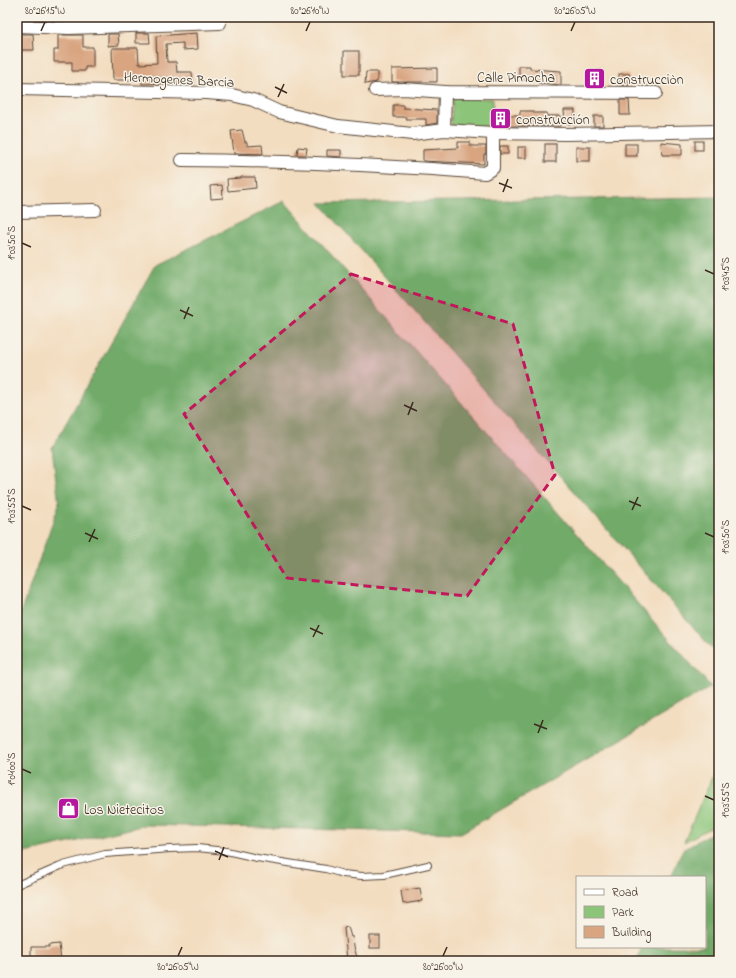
<svg xmlns="http://www.w3.org/2000/svg" width="736" height="978" viewBox="0 0 736 978" font-family="'Indie Flower',sans-serif">
  <style>
    .green { fill: #8cc579; stroke: #64784c }
    .forest { fill: #71aa69; stroke: #566a44 }
    .building { fill: #d9a480 }
    .lines { fill: none; stroke-linecap: round; stroke-linejoin: round }
    .service-casing { stroke: #574536; stroke-width: 8 }
    .minor-casing { stroke: #574536; stroke-width: 14 }
    .service { stroke: #fff; stroke-width: 6 }
    .minor { stroke: #fff; stroke-width: 12 }
    .marked { fill: #c2185b; fill-opacity: 0.2; stroke: #c2185b; stroke-width: 3; stroke-dasharray: 8 5; stroke-linejoin: round }
    .ticks { fill: none; stroke: #3b2a1e; stroke-width: 1.5 }
    .labels { text-anchor: middle; stroke-width: 3; stroke-linejoin: round; paint-order: stroke }
    .street-label { font-size: 14px; fill: #3b2a1e; stroke: #f7f3e8 }
    .poi-label { font-size: 14px; fill: #3b2a1e; stroke: #f7f3e8; text-anchor: start }
    .neatline { fill: none; stroke: #3b2a1e; stroke-width: 1.5 }
    .ticks-label { font-size: 10px; text-anchor: middle; fill: #3b2a1e }
  </style>
  <rect width="100%" height="100%" fill="#f7f3e8"/>
  <filter id="ink" filterUnits="userSpaceOnUse"><feTurbulence type="fractalNoise" baseFrequency=".025" numOctaves="2"/><feDisplacementMap in="SourceGraphic" scale="8" xChannelSelector="R" yChannelSelector="G"/><feConvolveMatrix kernelMatrix="1 2 1 2 8 2 1 2 1" color-interpolation-filters="sRGB"/></filter>
  <filter id="wash" filterUnits="userSpaceOnUse"><feTurbulence type="fractalNoise" baseFrequency=".012" numOctaves="4" result="noise"/><feDisplacementMap in="SourceGraphic" scale="16" xChannelSelector="R" yChannelSelector="G"/><feGaussianBlur stdDeviation="0.9" result="paint"/><feColorMatrix in="noise" values="0 0 0 0 0 0 0 0 0 0 0 0 0 0 0 0 0 1.4 0 .05"/><feComposite in="paint" operator="in"/></filter>
  <g filter="url(#wash)">
    <rect width="100%" height="100%" fill="#f3ddc0"/>
    <!-- green -->
    <g class="green">
      <polygon points="453,97 493,99 492,127 451,125"/>
      <polygon points="719,761 719,823 684,842"/>
    </g>
    <!-- forest -->
    <g class="forest">
      <polygon points="719,197 719,657 320,203"/>
      <polygon points="284,201 711,687 461,833 146,825 17,855 17,623 59,504 52,448 155,265"/>
      <polygon points="719,829 719,961 636,961 642,947 705,947 705,877 671,877 683,849"/>
    </g>
    <g id="blocks">
      <!-- building -->
      <g class="building">
        <polygon points="36,17 74,17 74,20 36,19"/>
        <polygon points="136,33 149,33 150,43 136,43"/>
        <polygon points="197,33 198,49 183,50 183,43 166,44 167,62 176,62 177,72 192,72 193,85 167,85 167,83 142,84 141,80 113,80 112,48 138,48 139,64 157,63 156,36"/>
        <polygon points="17,34 33,34 34,50 17,50"/>
        <polygon points="108,34 118,34 119,45 108,46"/>
        <polygon points="58,35 83,35 83,47 93,47 93,67 85,67 85,71 72,71 72,62 54,62 54,50 58,50"/>
        <rect x="344" y="51" width="15" height="24"/>
        <polygon points="519,66 530,66 530,69 561,71 561,85 538,83 538,80 519,80"/>
        <polygon points="437,68 437,82 392,82 392,69"/>
        <polygon points="602,70 602,85 587,85 590,71"/>
        <polygon points="366,72 377,72 377,82 365,84"/>
        <rect x="619" y="74" width="10" height="11"/>
        <polygon points="620,100 629,100 630,115 620,115"/>
        <polygon points="393,105 403,105 403,108 437,110 437,123 426,125 426,119 406,119 406,117 393,117"/>
        <polygon points="564,110 575,110 575,124 565,124"/>
        <polygon points="520,111 533,111 533,113 547,113 547,116 560,116 560,126 495,126 495,115 520,115"/>
        <rect x="594" y="116" width="9" height="10"/>
        <polygon points="242,130 245,142 247,142 247,146 262,145 263,154 234,153 231,131"/>
        <rect x="695" y="141" width="8" height="9"/>
        <polygon points="458,142 470,142 470,146 486,146 486,154 484,154 484,164 423,161 423,150 458,148"/>
        <polygon points="661,142 682,144 682,155 662,155"/>
        <rect x="545" y="144" width="11" height="18"/>
        <rect x="625" y="144" width="12" height="12"/>
        <rect x="500" y="146" width="8" height="8"/>
        <polygon points="298,147 307,148 306,155 297,155"/>
        <rect x="518" y="147" width="8" height="11"/>
        <rect x="576" y="147" width="14" height="14"/>
        <polygon points="327,150 341,150 341,157 327,156"/>
        <polygon points="241,177 255,177 256,188 228,191 227,179 241,178"/>
        <polygon points="222,185 223,198 211,199 210,186"/>
        <polygon points="420,888 422,901 403,904 401,891"/>
        <polygon points="348,927 351,937 353,937 354,947 358,961 347,961 344,928"/>
        <rect x="370" y="936" width="10" height="12"/>
        <polygon points="59,944 61,961 42,961 42,959 31,959 31,947 49,947 49,945"/>
      </g>
    </g>
  </g>
  <g filter="url(#ink)">
    <use href="#blocks" fill-opacity="0" stroke="#574536" stroke-width="1"/>
    <g class="lines">
      <defs>
        <polyline id="service" points="17,885 63,865 105,854 170,849 197,848 226,851 257,858 326,869 343,874 362,876 384,875 428,865"/>
        <g id="minor">
          <polyline points="17,26 69,28 220,23"/>
          <polyline points="17,89 206,93 232,95 253,100 279,112 338,126 412,134 444,130 493,133 567,134 719,131"/>
          <polyline points="375,90 404,89 445,92 656,93"/>
          <polyline points="444,130 445,92"/>
          <path d="M 182,160 C 283,161 384,165 485,173 L 493,168 L 493,133"/>
          <polyline points="17,212 95,210"/>
        </g>
      </defs>
      <!-- service casing -->
      <use href="#service" class="service-casing"/>
      <!-- minor casing -->
      <use href="#minor" class="minor-casing"/>
      <!-- service -->
      <use href="#service" class="service"/>
      <!-- minor -->
      <use href="#minor" class="minor"/>
    </g>
  </g>
  <!-- marked area -->
  <path class="marked" d="M 351,274 L 513,324 L 555,475 L 467,596 L 287,578 L 184,414 Z"/>
  <!-- ticks -->
  <path class="ticks" d="M 41,31 L 45,22M 306,31 L 310,22M 571,31 L 575,22M 275,87 L 287,93M 278,97 L 284,84M 499,183 L 512,188M 503,192 L 508,179M 22,243 L 31,247M 705,270 L 714,274M 180,310 L 193,316M 184,319 L 189,307M 404,405 L 417,411M 408,415 L 413,402M 629,501 L 641,506M 22,506 L 31,510M 632,510 L 638,497M 85,533 L 98,539M 705,533 L 714,537M 89,542 L 95,529M 310,628 L 323,634M 313,637 L 319,625M 534,724 L 547,729M 538,733 L 543,720M 22,769 L 31,773M 705,796 L 714,800M 215,851 L 228,857M 219,860 L 224,847M 178,956 L 182,947M 443,956 L 447,947"/>
  <!-- icons -->
  <defs>
    <symbol id="building-square" viewBox="-11 -11 22 22"><rect x="-9" y="-9" width="18" height="18" rx="4" fill="#b5179e" stroke="#f7f3e8"/><path d="M-4-6H4V6H1V3H-1V6H-4ZM-2.5-4.3h1.7v1.8h-1.7ZM.8-4.3h1.7v1.8H.8ZM-2.5-1h1.7V.8h-1.7ZM.8-1h1.7V.8H.8Z" fill="#fff"/></symbol>
    <symbol id="shop-square" viewBox="-11 -11 22 22"><rect x="-9" y="-9" width="18" height="18" rx="4" fill="#b5179e" stroke="#f7f3e8"/><path d="M-5-2.5h2.3a2.7 3.5 0 0 1 5.4 0H5L5.5 6h-11ZM-1.5-2.5h3a1.5 2.3 0 0 0-3 0Z" fill="#fff"/></symbol>
  </defs>
  <g fill-rule="evenodd">
    <use href="#building-square" x="582" y="66" width="25" height="25"/>
    <use href="#building-square" x="488" y="106" width="25" height="25"/>
    <use href="#shop-square" x="56" y="796" width="25" height="25"/>
  </g>
  <g class="labels">
    <!-- street labels -->
    <g class="street-label">
      <text x="516" y="82">Calle Pimocha</text>
      <text transform="translate(179 79) rotate(3)" y="5">Hermogenes Barcia</text>
    </g>
    <!-- poi labels -->
    <g class="poi-label">
      <text x="610" y="84">construcciòn</text>
      <text x="516" y="124">construcción</text>
      <text x="84" y="814">Los Nietecitos</text>
    </g>
  </g>
  <!-- margin -->
  <rect width="736" height="978" fill="none" stroke="#f7f3e8" stroke-width="44"/>
  <!-- legend -->
  <rect x="576" y="876" width="130" height="72" fill="#f7f3e8" stroke="#aca397"/>
  <rect x="584" y="889" width="20" height="6" fill="#ffffff" stroke="#aca397"/>
  <text x="612" y="896" font-size="12" fill="#3b2a1e">Road</text>
  <rect x="584" y="906" width="20" height="12" fill="#8cc579" stroke="#aca397"/>
  <text x="612" y="916" font-size="12" fill="#3b2a1e">Park</text>
  <rect x="584" y="926" width="20" height="12" fill="#d9a480" stroke="#aca397"/>
  <text x="612" y="936" font-size="12" fill="#3b2a1e">Building</text>
  <rect x="22" y="22" width="692" height="934" class="neatline"/>
  <g class="ticks-label">
    <text x="45" y="14">80°26'15"W</text>
    <text x="310" y="14">80°26'10"W</text>
    <text x="575" y="14">80°26'05"W</text>
    <text transform="translate(11 243) rotate(-90)" y="4">1°03'50"S</text>
    <text transform="translate(725 274) rotate(-90)" y="4">1°03'45"S</text>
    <text transform="translate(11 506) rotate(-90)" y="4">1°03'55"S</text>
    <text transform="translate(725 537) rotate(-90)" y="4">1°03'50"S</text>
    <text transform="translate(11 769) rotate(-90)" y="4">1°04'00"S</text>
    <text transform="translate(725 800) rotate(-90)" y="4">1°03'55"S</text>
    <text x="178" y="970">80°26'05"W</text>
    <text x="443" y="970">80°26'00"W</text>
  </g>
</svg>
